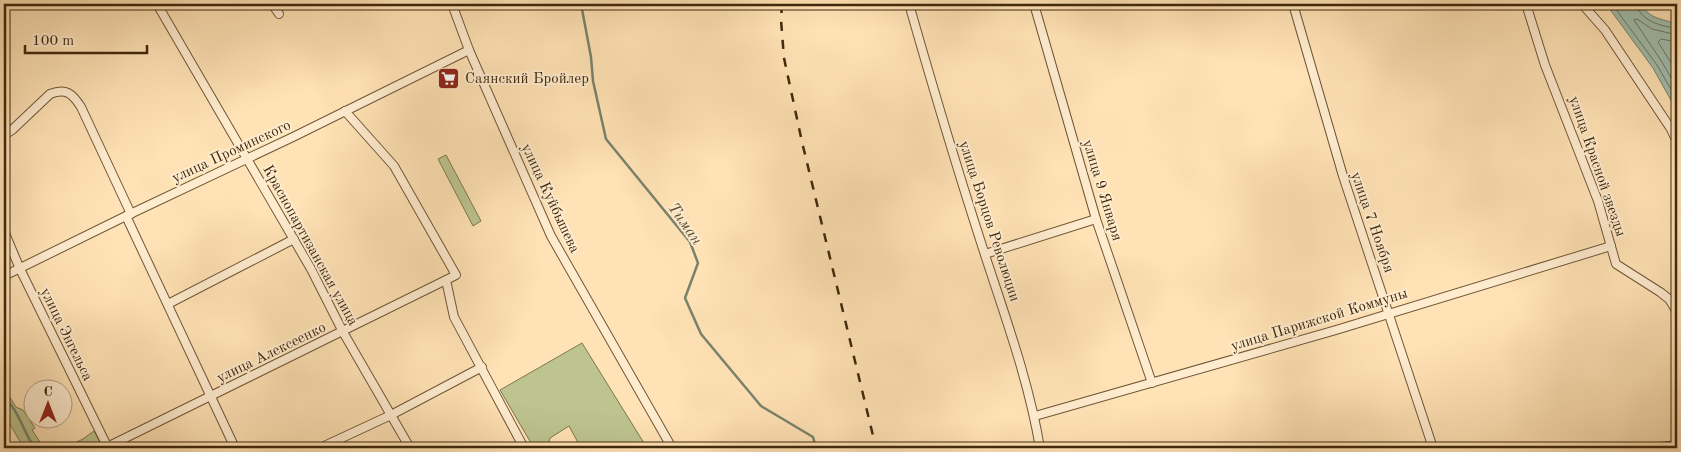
<svg xmlns="http://www.w3.org/2000/svg" width="1681" height="452" viewBox="0 0 1681 452" font-family="'Old Standard TT',serif">
  <style>
    .green { fill: #bdc490; stroke: #7e764e }
    .water { fill: #a0beae; stroke: #79826d }
    .lines { fill: none; stroke-linecap: round; stroke-linejoin: round }
    .shore { stroke: #70745d; stroke-width: 1 }
    .stream { stroke: #79826d; stroke-width: 2.5 }
    .minor-casing { stroke: #6f5736; stroke-width: 10 }
    .minor { stroke: #ffeccf; stroke-width: 8 }
    .rail { stroke: #3f290c; stroke-width: 2.5; stroke-dasharray: 9 9; stroke-linecap: butt }
    .labels { text-anchor: middle; stroke-width: 4; stroke-linejoin: round; paint-order: stroke }
    .poi-label { font-size: 15px; fill: #3f290c; stroke: #ffeccf; text-anchor: start }
    .street-label { font-size: 15px; fill: #3f290c; stroke: #ffeccf }
    .water-label { font-size: 16px; font-style: italic; fill: #574e34; stroke: #ffeccf }
  </style>
  <rect width="100%" height="100%" fill="#ffe2b5"/>
  <filter id="stains"><feTurbulence type="fractalNoise" baseFrequency=".004" numOctaves="4"/><feColorMatrix values="0 0 0 0 .2 0 0 0 0 .09 0 0 0 0 .02 0 0 0 .5 -.17"/></filter>
  <radialGradient id="worn" r=".72"><stop offset=".6" stop-color="#630" stop-opacity="0"/><stop offset="1" stop-color="#630" stop-opacity=".3"/></radialGradient>
  <!-- green -->
  <g class="green">
    <polygon points="446,155 481,221 473,226 438,159"/>
    <polygon points="582,343 647,448 581,448 569,426 550,438 548,446 542,448 534,448 500,390"/>
    <polygon points="4,388 16,407 23,410 35,428 32,430 44,448 28,448 25,444 22,445 4,414"/>
    <polygon points="94,431 103,448 64,448 83,439"/>
  </g>
  <!-- water -->
  <path class="water" d="M 1606,4 L 1640,4 C 1652,20 1660,18 1677,24 L 1677,111 L 1653,68 Z"/>
  <g class="lines">
    <!-- shore -->
    <g class="shore">
      <polyline points="1612,4 1657,65 1677,100"/>
      <path d="M 1637,4 C 1639,21 1663,27 1677,28"/>
      <polyline points="1677,35 1652,29 1637,19 1634,20 1662,62 1677,88"/>
      <polyline points="1677,42 1661,39 1658,42 1677,72"/>
    </g>
    <!-- stream -->
    <g class="stream">
      <polyline points="581,4 591,57 593,81 606,139 690,242 698,263 685,298 701,334 761,406 813,437 816,448"/>
      <path d="M 4,398 C 18,408 24,434 35,448"/>
    </g>
    <defs>
      <g id="minor">
        <polyline points="157,4 311,269 343,332 410,448"/>
        <polyline points="272,4 279,14"/>
        <polyline points="452,4 469,50 551,236 672,448"/>
        <path d="M 909,4 C 933,88 958,172 985,255 C 1006,319 1029,382 1040,448"/>
        <polyline points="1034,4 1096,219 1152,383"/>
        <polyline points="1293,4 1343,176 1433,448"/>
        <polyline points="1526,4 1545,65 1598,201 1616,264 1660,292 1669,299 1677,312"/>
        <polyline points="1582,4 1605,30 1671,129 1677,142"/>
        <polyline points="345,111 394,166 456,275 446,280 454,317 524,448"/>
        <path d="M 4,135 L 12,130 L 50,94 C 66,88 72,93 81,107 L 131,214"/>
        <polyline points="126,216 235,448"/>
        <polyline points="4,231 20,269 108,448"/>
        <polyline points="985,254 1096,219"/>
        <polyline points="4,276 126,216 293,137 469,50"/>
        <polyline points="168,304 294,239"/>
        <polyline points="1035,416 1336,330 1611,246"/>
        <polyline points="107,447 446,280"/>
        <polyline points="320,448 391,415 482,367"/>
        <polyline points="1653,448 1677,445"/>
      </g>
    </defs>
    <!-- minor casing -->
    <use href="#minor" class="minor-casing"/>
    <!-- minor -->
    <use href="#minor" class="minor"/>
    <!-- rail -->
    <polyline class="rail" points="782,4 781,20 784,58 802,142 876,448"/>
  </g>
  <!-- icons -->
  <defs>
    <symbol id="supermarket-square" viewBox="-11 -11 22 22"><rect x="-9" y="-9" width="18" height="18" rx="4" fill="#8f2418" stroke="#ffeccf"/><path d="M-6-5.5h2.5l.6 2H6L4.5 2H-2.5L-4.4-4H-6ZM-1.5 3.2a1.3 1.3 0 1 0 .1 0ZM3 3.2a1.3 1.3 0 1 0 .1 0Z" fill="#fff"/></symbol>
  </defs>
  <g fill-rule="evenodd">
    <use href="#supermarket-square" x="436" y="66" width="25" height="25"/>
  </g>
  <g class="labels">
    <!-- poi labels -->
    <g class="poi-label">
      <text x="465" y="83">Саянский Бройлер</text>
    </g>
    <!-- street labels -->
    <g class="street-label">
      <text transform="translate(231 151) rotate(-25)" y="5">улица Проминского</text>
      <text transform="translate(1598 166) rotate(71)" y="5">улица Красной звезды</text>
      <text transform="translate(1103 190) rotate(73)" y="5">улица 9 Января</text>
      <text transform="translate(551 198) rotate(65)" y="5">улица Куйбышева</text>
      <text transform="translate(990 221) rotate(72)" y="5">улица Борцов Революции</text>
      <text transform="translate(1373 222) rotate(71)" y="5">улица 7 Ноября</text>
      <text transform="translate(311 245) rotate(61)" y="5">Краснопартизанская улица</text>
      <text transform="translate(1319 319) rotate(-17)" y="5">улица Парижской Коммуны</text>
      <text transform="translate(67 334) rotate(64)" y="5">улица Энгельса</text>
      <text transform="translate(271 352) rotate(-26)" y="5">улица Алексеенко</text>
    </g>
    <!-- water labels -->
    <g class="water-label">
      <text transform="translate(686 223) rotate(55)" y="6">Тиман</text>
    </g>
  </g>
  <!-- margin -->
  <rect width="1681" height="452" fill="none" stroke="#ffe2b5" stroke-width="20"/>
  <rect x="5" y="5" width="1671" height="442" fill="none" stroke="#3f290c" stroke-width="2.5"/>
  <rect x="10" y="10" width="1661" height="432" fill="none" stroke="#3f290c"/>
  <!-- north arrow -->
  <g transform="translate(48 404)"><circle r="24" fill="#ffeccf" stroke="#b29e81"/>
  <path d="M0-4L9 19L0 12L-9 19Z" fill="#8f2418"/>
  <text y="-8" font-size="14" font-weight="bold" text-anchor="middle" fill="#3f290c">С</text>
  </g>
  <!-- scale -->
  <path d="M25 45v8h122v-8" fill="none" stroke="#3f290c" stroke-width="2.5"/>
  <text x="32" y="45" font-size="15" fill="#3f290c" stroke="#ffeccf" stroke-width="4" paint-order="stroke">100 m</text>
  <rect width="100%" height="100%" filter="url(#stains)"/>
  <rect width="100%" height="100%" fill="url(#worn)"/>
</svg>
